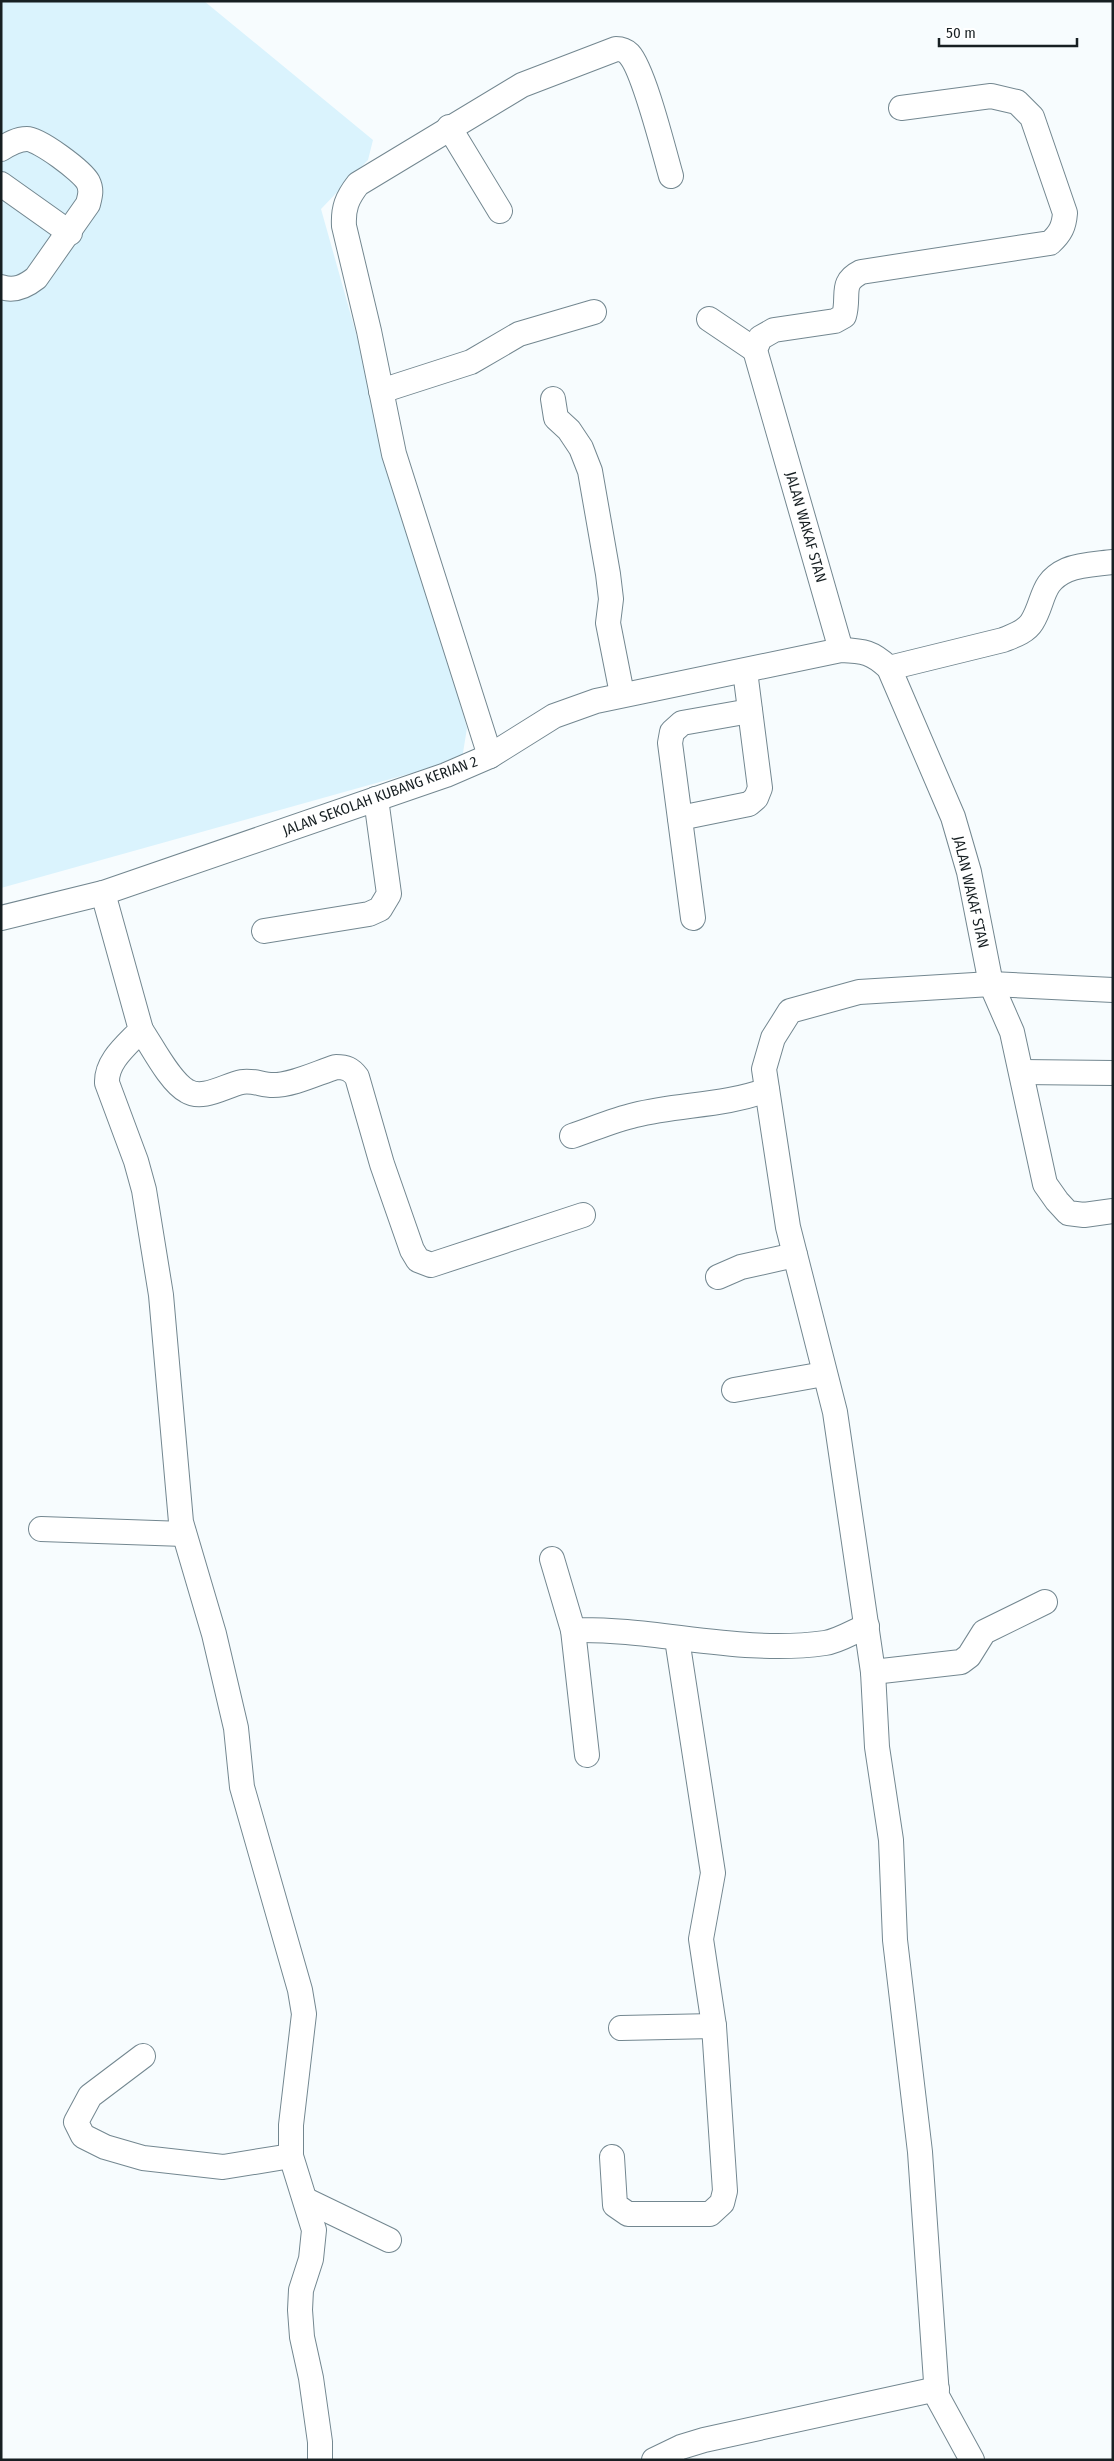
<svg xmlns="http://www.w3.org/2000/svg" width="1114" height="2461" viewBox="0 0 1114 2461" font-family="'Fira Sans Condensed',sans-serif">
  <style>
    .built { fill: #daf3fd }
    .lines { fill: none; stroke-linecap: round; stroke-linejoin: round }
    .minor-casing { stroke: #738790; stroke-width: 26 }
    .minor { stroke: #fff; stroke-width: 24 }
    .labels { text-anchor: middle; stroke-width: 4.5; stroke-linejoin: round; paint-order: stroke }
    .street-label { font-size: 15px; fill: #171f22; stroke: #fff }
  </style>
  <rect width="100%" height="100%" fill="#f7fcfe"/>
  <!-- built -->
  <polygon class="built" points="1,1 204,1 373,140 368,160 321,209 467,728 462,759 1,888"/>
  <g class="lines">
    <defs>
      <g id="minor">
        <polyline points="449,127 500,211"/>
        <path d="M 1,149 C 9,144 17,139 27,139 C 39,139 82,171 88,182 C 92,190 90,196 88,204 L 36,278 C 26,286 15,292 1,287"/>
        <polyline points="1,184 70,233"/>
        <polyline points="709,319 755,350"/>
        <polyline points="381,391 471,362 519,334 594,312"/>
        <polyline points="553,399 556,418 569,430 581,448 590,471 608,574 611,599 608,623 622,694"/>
        <path d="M 841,650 L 755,350 L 760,338 L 774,330 L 835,321 L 844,316 C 850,295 839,283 861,272 L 1050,243 C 1061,233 1064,226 1065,213 L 1032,117 L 1017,102 L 991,96 L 901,108"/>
        <path d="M 889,668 L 1003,640 C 1013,636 1026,632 1032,622 C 1045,601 1040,582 1067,570 C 1081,564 1098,564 1113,562"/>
        <path d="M 490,756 L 394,454 L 369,331 L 344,226 C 343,208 347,198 358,184 L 522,85 L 616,49 C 622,49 625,50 629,54 C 644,70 664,152 671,176"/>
        <polyline points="680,818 749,804 756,798 760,788 745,671"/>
        <path d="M 103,893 L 141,1030 C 127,1045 106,1061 107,1083 L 136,1161 L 144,1190 L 161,1295 L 181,1522 L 214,1634 L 236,1728 L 242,1787 L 300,1990 L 304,2014 L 291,2125 L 291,2156 L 314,2230 L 311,2259 L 301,2290 L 300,2310 L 302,2337 L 311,2378 L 320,2442 L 320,2460"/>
        <path d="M 1,918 L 103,893 L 446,775 L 490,756 L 554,716 L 596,701 L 841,650 C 864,651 872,652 889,668 L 953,817 L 969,872 L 991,984 L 1012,1032 L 1045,1184 L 1057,1201 L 1068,1213 L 1084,1215 L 1113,1211"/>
        <polyline points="693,918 670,743 672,732 682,723 750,711"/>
        <polyline points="264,931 369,914 380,909 389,894 376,799"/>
        <path d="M 141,1030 C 152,1046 170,1082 187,1091 C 203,1101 226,1085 242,1082 C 253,1080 262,1085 273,1085 C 293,1085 317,1073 336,1067 C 346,1067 351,1069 357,1077 L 382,1164 L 412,1250 L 418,1260 L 431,1265 L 583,1215"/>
        <polyline points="1022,1072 1113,1073"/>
        <path d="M 572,1136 C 593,1129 614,1120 635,1115 C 679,1104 724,1106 767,1090"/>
        <polyline points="718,1277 741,1267 795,1255"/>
        <polyline points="734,1390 824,1374"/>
        <polyline points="41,1529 184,1534"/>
        <path d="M 552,1559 L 573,1630 C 657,1628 740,1655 825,1643 C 839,1641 854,1631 867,1626"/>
        <polyline points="573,1630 587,1755"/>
        <polyline points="873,1672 961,1662 969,1656 984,1632 1045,1602"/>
        <polyline points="621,2028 714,2026"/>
        <polyline points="143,2056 90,2096 76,2122 83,2136 105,2147 143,2158 223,2167 291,2156"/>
        <polyline points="612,2157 615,2205 628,2214 710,2214 722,2203 725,2191 714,2026 701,1939 713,1873 677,1639"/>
        <polyline points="306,2200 389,2240"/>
        <polyline points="654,2460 681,2447 704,2440 937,2389"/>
        <polyline points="972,2460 937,2396 920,2152 895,1940 891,1840 877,1747 873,1672 835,1412 788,1227 764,1069 773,1038 790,1011 859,992 991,984 1113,990"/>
      </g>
    </defs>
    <!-- minor casing -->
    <use href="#minor" class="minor-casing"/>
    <!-- minor -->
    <use href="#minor" class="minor"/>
  </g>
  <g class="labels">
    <!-- street labels -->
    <g class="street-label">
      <text transform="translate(806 527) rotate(74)" y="5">JALAN WAKAF STAN</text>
      <text transform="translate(380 796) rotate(-20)" y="5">JALAN SEKOLAH KUBANG KERIAN 2</text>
      <text transform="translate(971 892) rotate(77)" y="5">JALAN WAKAF STAN</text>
    </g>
  </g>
  <!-- border -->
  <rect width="1114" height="2461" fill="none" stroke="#171f22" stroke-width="5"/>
  <!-- scale -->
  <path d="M939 38v8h138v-8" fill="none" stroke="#171f22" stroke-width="2.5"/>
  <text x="946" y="38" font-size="15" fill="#171f22" stroke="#ffffff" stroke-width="4" paint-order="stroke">50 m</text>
</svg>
